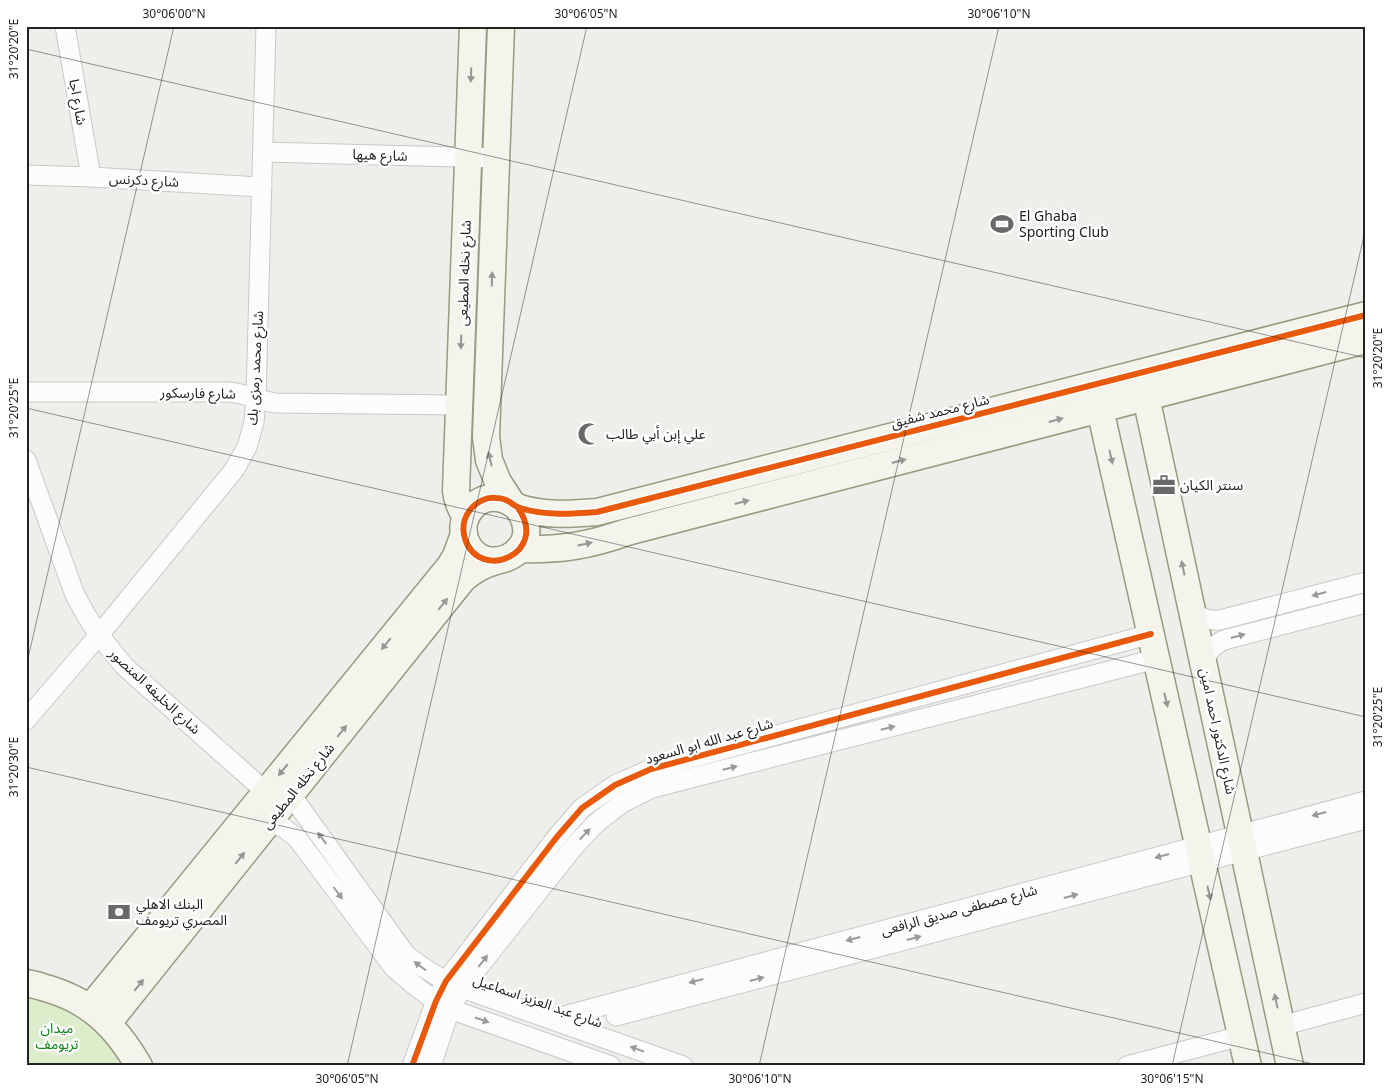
<svg xmlns="http://www.w3.org/2000/svg" width="1392" height="1092" viewBox="0 0 1392 1092" font-family="'Noto Sans','Noto Sans Arabic',sans-serif">
  <style>
    .grass { fill: #ddeccb }
    .lines { fill: none; stroke-linecap: round; stroke-linejoin: round }
    .street-casing { stroke: #c9c8c7; stroke-width: 21 }
    .secondary-casing { stroke: #999a82; stroke-width: 29 }
    .street { stroke: #fdfcfc; stroke-width: 19 }
    .secondary { stroke: #f4f4ed; stroke-width: 26 }
    .cycleway-casing { stroke: #fff; stroke-width: 9 }
    .cycleway { stroke: #e8590c; stroke-width: 6 }
    .oneway { fill: #969692 }
    .oneway2 { fill: #9a9a9a }
    .ticks { fill: none; stroke: #222; stroke-width: 1; stroke-opacity: 0.45 }
    .labels { text-anchor: middle; stroke-width: 5; stroke-linejoin: round; paint-order: stroke }
    .street-label { font-size: 14px; fill: #222; stroke: #fff }
    .poi-label { font-size: 14px; fill: #222; stroke: #fff; text-anchor: start }
    .park-label { font-size: 14px; fill: #0c8416; stroke: #fff }
    .neatline { fill: none; stroke: #222; stroke-width: 2 }
    .ticks-label { font-size: 12px; text-anchor: middle; fill: #222 }
  </style>
  <rect width="100%" height="100%" fill="#f0eeeb"/>
  <!-- grass -->
  <polygon class="grass" points="26,994 70,1009 108,1039 125,1066 26,1066"/>
  <g class="lines">
    <defs>
      <g id="street">
        <polyline points="65,26 91,177"/>
        <polyline points="263,152 497,158"/>
        <polyline points="26,175 91,177 262,187"/>
        <path d="M 26,392 L 228,392 C 244,393 259,400 275,403 L 459,405"/>
        <polyline points="26,460 75,595 86,615 99,635 124,666 266,792"/>
        <path d="M 1191,610 C 1200,618 1208,621 1220,620 L 1366,582"/>
        <path d="M 1203,665 C 1207,652 1212,646 1224,640 L 1366,603"/>
        <polyline points="26,720 99,635 234,470 247,447 254,422 256,398 266,26"/>
        <path d="M 291,795 L 406,955 C 424,969 441,980 462,988 L 683,1066"/>
        <path d="M 269,822 L 284,828 L 297,838 L 394,968 C 412,984 429,998 450,1009 L 611,1066"/>
        <polyline points="616,1016 1366,819"/>
        <polyline points="553,1019 1366,801"/>
        <polyline points="1281,1026 1366,1003"/>
        <polyline points="412,1066 436,1001 446,981 556,838 582,808 615,785 651,769 1151,634"/>
        <polyline points="431,1066 450,1009 462,988 572,849 595,824 622,803 652,788 1156,659"/>
        <polyline points="1127,1066 1241,1036"/>
      </g>
      <g id="secondary">
        <polyline points="501,26 486,437 489,460 498,482 511,502"/>
        <polyline points="1146,397 1290,1066"/>
        <polyline points="1100,409 1248,1066"/>
        <path d="M 518,508 C 550,553 480,583 465,539 C 462,529 463,519 470,510 C 476,502 486,497 496,498 C 509,498 511,505 520,508 C 545,516 572,514 597,512 L 1366,315"/>
        <path d="M 466,517 C 460,508 457,501 456,491 L 473,26"/>
        <path d="M 519,549 C 560,550 588,546 627,532 L 1366,340"/>
        <path d="M 26,983 C 34,984 42,987 49,989 C 92,1002 117,1028 139,1066"/>
        <polyline points="90,1008 450,566 456,556 464,534"/>
        <path d="M 108,1023 L 463,579 C 473,570 482,565 496,561"/>
      </g>
    </defs>
    <!-- street casing -->
    <use href="#street" class="street-casing"/>
    <!-- secondary casing -->
    <use href="#secondary" class="secondary-casing"/>
    <!-- street -->
    <use href="#street" class="street"/>
    <!-- secondary -->
    <use href="#secondary" class="secondary"/>
    <defs>
      <g id="cycleway">
        <path d="M 518,508 C 550,553 480,583 465,539 C 462,529 463,519 470,510 C 476,502 486,497 496,498 C 509,498 511,505 520,508 C 545,516 572,514 597,512 L 1366,315"/>
        <polyline points="412,1066 436,1001 446,981 556,838 582,808 615,785 651,769 1151,634"/>
      </g>
    </defs>
    <!-- cycleway casing -->
    <use href="#cycleway" class="cycleway-casing"/>
    <!-- cycleway -->
    <use href="#cycleway" class="cycleway"/>
  </g>
  <!-- one-way arrows -->
  <defs><path id="oneway-solid" d="M-6-.8H1V-3.2L6.5 0L1 3.2V.8H-6Z" transform="scale(1.25)"/></defs>
  <g class="oneway">
    <use href="#oneway-solid" transform="translate(471 75) rotate(92)"/>
    <use href="#oneway-solid" transform="translate(492 279) rotate(-88)"/>
    <use href="#oneway-solid" transform="translate(461 342) rotate(92)"/>
    <use href="#oneway-solid" transform="translate(1056 420) rotate(-15)"/>
    <use href="#oneway-solid" transform="translate(1111 457) rotate(77)"/>
    <use href="#oneway-solid" transform="translate(490 459) rotate(-103)"/>
    <use href="#oneway-solid" transform="translate(899 461) rotate(-15)"/>
    <use href="#oneway-solid" transform="translate(742 502) rotate(-15)"/>
    <use href="#oneway-solid" transform="translate(585 544) rotate(-12)"/>
    <use href="#oneway-solid" transform="translate(1183 568) rotate(-102)"/>
    <use href="#oneway-solid" transform="translate(443 604) rotate(-51)"/>
    <use href="#oneway-solid" transform="translate(386 644) rotate(129)"/>
    <use href="#oneway-solid" transform="translate(1166 700) rotate(77)"/>
    <use href="#oneway-solid" transform="translate(342 731) rotate(-51)"/>
    <use href="#oneway-solid" transform="translate(283 770) rotate(129)"/>
    <use href="#oneway-solid" transform="translate(240 858) rotate(-51)"/>
    <use href="#oneway-solid" transform="translate(1209 893) rotate(77)"/>
    <use href="#oneway-solid" transform="translate(139 985) rotate(-51)"/>
    <use href="#oneway-solid" transform="translate(1276 1001) rotate(-102)"/>
  </g>
  <g class="oneway2">
    <use href="#oneway-solid" transform="translate(1319 594) rotate(165)"/>
    <use href="#oneway-solid" transform="translate(1238 636) rotate(-15)"/>
    <use href="#oneway-solid" transform="translate(888 728) rotate(-14)"/>
    <use href="#oneway-solid" transform="translate(730 768) rotate(-14)"/>
    <use href="#oneway-solid" transform="translate(1319 814) rotate(165)"/>
    <use href="#oneway-solid" transform="translate(585 834) rotate(-47)"/>
    <use href="#oneway-solid" transform="translate(322 838) rotate(-126)"/>
    <use href="#oneway-solid" transform="translate(1162 856) rotate(165)"/>
    <use href="#oneway-solid" transform="translate(338 893) rotate(53)"/>
    <use href="#oneway-solid" transform="translate(1071 896) rotate(-15)"/>
    <use href="#oneway-solid" transform="translate(914 938) rotate(-15)"/>
    <use href="#oneway-solid" transform="translate(853 939) rotate(165)"/>
    <use href="#oneway-solid" transform="translate(483 961) rotate(-52)"/>
    <use href="#oneway-solid" transform="translate(420 966) rotate(-143)"/>
    <use href="#oneway-solid" transform="translate(757 979) rotate(-15)"/>
    <use href="#oneway-solid" transform="translate(696 981) rotate(165)"/>
    <use href="#oneway-solid" transform="translate(482 1020) rotate(19)"/>
    <use href="#oneway-solid" transform="translate(637 1049) rotate(-160)"/>
  </g>
  <!-- ticks -->
  <path class="ticks" d="M 26,49 L 1366,358M 26,408 L 1366,717M 26,667 L 174,26M 26,767 L 1322,1066M 347,1066 L 587,26M 759,1066 L 999,26M 1172,1066 L 1366,227"/>
  <!-- icons -->
  <defs>
    <symbol id="stadium-bare" viewBox="-9 -9 18 18"><path d="M0-5a6.5 5 0 1 0 0 10a6.5 5 0 1 0 0-10ZM-3.5-1.8h7v3.6h-7Z" fill="#6a6968" stroke="#fff" stroke-width="2.5" paint-order="stroke"/></symbol>
    <symbol id="mosque-bare" viewBox="-9 -9 18 18"><path d="M3.5-4.9A6 6 0 1 0 3.5 4.9A5 5 0 1 1 3.5-4.9Z" fill="#6a6968" stroke="#fff" stroke-width="2.5" paint-order="stroke"/></symbol>
    <symbol id="office-bare" viewBox="-9 -9 18 18"><path d="M-6-3h4V-5.5h4V-3h4V5H-6ZM-1-4.5V-3h2v-1.5ZM-6 0V1H6V0Z" fill="#6a6968" stroke="#fff" stroke-width="2.5" paint-order="stroke"/></symbol>
    <symbol id="bank-bare" viewBox="-9 -9 18 18"><path d="M-6-4H6V4H-6ZM0-2.3a2.3 2.3 0 1 0 0 4.6a2.3 2.3 0 1 0 0-4.6Z" fill="#6a6968" stroke="#fff" stroke-width="2.5" paint-order="stroke"/></symbol>
  </defs>
  <g fill-rule="evenodd">
    <use href="#stadium-bare" x="986" y="208" width="32" height="32"/>
    <use href="#mosque-bare" x="573" y="418" width="32" height="32"/>
    <use href="#office-bare" x="1148" y="469" width="32" height="32"/>
    <use href="#bank-bare" x="103" y="896" width="32" height="32"/>
  </g>
  <g class="labels">
    <!-- street labels -->
    <g class="street-label">
      <text transform="translate(78 102) rotate(80)" y="5">شارع اجا</text>
      <text transform="translate(380 155) rotate(2)" y="5">شارع هيها</text>
      <text transform="translate(144 180) rotate(3)" y="5">شارع دكرنس</text>
      <text transform="translate(464 273) rotate(-88)" y="5">شارع نخله المطيعى</text>
      <text transform="translate(255 368) rotate(-87)" y="5">شارع محمد رمزى بك</text>
      <text transform="translate(198 393) rotate(1)" y="5">شارع فارسكور</text>
      <text transform="translate(940 411) rotate(-14)" y="5">شارع محمد شفيق</text>
      <text transform="translate(155 691) rotate(43)" y="5">شارع الخليفه المنصور</text>
      <text transform="translate(1218 731) rotate(78)" y="5">شارع الدكتور احمد امين</text>
      <text transform="translate(709 741) rotate(-16)" y="5">شارع عبد الله ابو السعود</text>
      <text transform="translate(298 786) rotate(-51)" y="5">شارع نخله المطيعى</text>
      <text transform="translate(959 910) rotate(-15)" y="5">شارع مصطفى صديق الرافعى</text>
      <text transform="translate(538 1001) rotate(19)" y="5">شارع عبد العزيز اسماعيل</text>
    </g>
    <!-- poi labels -->
    <g class="poi-label">
      <text x="1019" y="221">El Ghaba<tspan x="1019" dy="16">Sporting Club</tspan></text>
      <text x="606" y="439">علي إبن أبي طالب</text>
      <text x="1180" y="490">سنتر الكيان</text>
      <text x="136" y="909">البنك الاهلي<tspan x="136" dy="16">المصري تريومف</tspan></text>
    </g>
    <!-- park labels -->
    <g class="park-label">
      <text x="57" y="1033">ميدان<tspan x="57" dy="16">تريومف</tspan></text>
    </g>
  </g>
  <!-- border -->
  <rect width="1392" height="1092" fill="none" stroke="#ffffff" stroke-width="55"/>
  <rect x="28" y="28" width="1336" height="1036" class="neatline"/>
  <g class="ticks-label">
    <text x="174" y="18">30°06'00"N</text>
    <text x="586" y="18">30°06'05"N</text>
    <text x="999" y="18">30°06'10"N</text>
    <text transform="translate(14 49) rotate(-90)" y="4">31°20'20"E</text>
    <text transform="translate(1378 358) rotate(-90)" y="4">31°20'20"E</text>
    <text transform="translate(14 408) rotate(-90)" y="4">31°20'25"E</text>
    <text transform="translate(1378 717) rotate(-90)" y="4">31°20'25"E</text>
    <text transform="translate(14 767) rotate(-90)" y="4">31°20'30"E</text>
    <text x="347" y="1083">30°06'05"N</text>
    <text x="760" y="1083">30°06'10"N</text>
    <text x="1172" y="1083">30°06'15"N</text>
  </g>
</svg>
